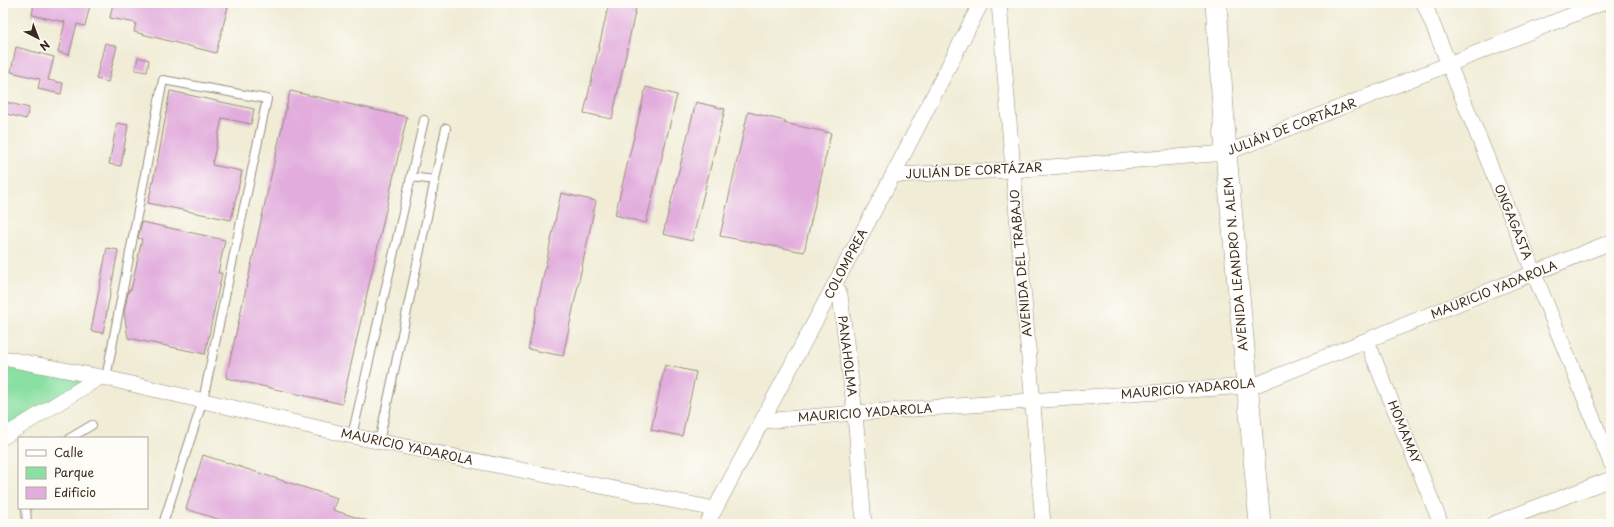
<svg xmlns="http://www.w3.org/2000/svg" width="1614" height="527" viewBox="0 0 1614 527" font-family="'Playpen Sans',sans-serif">
  <style>
    .green { fill: #8ae0a3; stroke: #628560 }
    .building { fill: #e2addd }
    .lines { fill: none; stroke-linecap: round; stroke-linejoin: round }
    .lane-casing { stroke: #968b7a; stroke-width: 10 }
    .street-casing { stroke: #968b7a; stroke-width: 16 }
    .secondary-casing { stroke: #968b7a; stroke-width: 22 }
    .lane { stroke: #fff; stroke-width: 8 }
    .street { stroke: #fff; stroke-width: 15 }
    .secondary { stroke: #fff; stroke-width: 21 }
    .labels { text-anchor: middle; stroke-width: 3; stroke-linejoin: round; paint-order: stroke }
    .street-label { font-size: 12px; fill: #3b2a1e; stroke: #fdfcf7 }
  </style>
  <rect width="100%" height="100%" fill="#fdfcf7"/>
  <filter id="ink" filterUnits="userSpaceOnUse"><feTurbulence type="fractalNoise" baseFrequency=".025" numOctaves="2"/><feDisplacementMap in="SourceGraphic" scale="8" xChannelSelector="R" yChannelSelector="G"/><feConvolveMatrix kernelMatrix="1 2 1 2 8 2 1 2 1" color-interpolation-filters="sRGB"/></filter>
  <filter id="wash" filterUnits="userSpaceOnUse"><feTurbulence type="fractalNoise" baseFrequency=".012" numOctaves="4" result="noise"/><feDisplacementMap in="SourceGraphic" scale="16" xChannelSelector="R" yChannelSelector="G"/><feGaussianBlur stdDeviation="0.9" result="paint"/><feColorMatrix in="noise" values="0 0 0 0 0 0 0 0 0 0 0 0 0 0 0 0 0 1.4 0 .05"/><feComposite in="paint" operator="in"/></filter>
  <g filter="url(#wash)">
    <rect width="100%" height="100%" fill="#f0ecd6"/>
    <!-- green -->
    <polygon class="green" points="3,358 100,377 3,437"/>
    <g id="blocks">
      <!-- building -->
      <g class="building">
        <polygon points="34,3 81,3 90,5 85,26 77,24 69,55 58,52 65,22 32,15"/>
        <polygon points="113,3 229,3 216,53 134,32 136,23 110,18"/>
        <polygon points="609,3 637,3 612,119 584,113"/>
        <polygon points="105,43 117,46 108,82 96,79"/>
        <polygon points="16,47 54,57 48,80 63,83 61,94 38,89 40,79 11,72"/>
        <polygon points="138,57 149,60 147,72 135,70"/>
        <polygon points="646,87 677,95 646,223 615,215"/>
        <polygon points="170,91 254,109 251,124 222,118 212,165 242,171 231,220 148,203 159,154"/>
        <polygon points="290,91 407,117 342,404 226,378"/>
        <polygon points="6,102 29,108 26,119 3,113"/>
        <polygon points="696,102 725,109 692,241 663,234"/>
        <polygon points="748,112 785,121 784,123 831,133 804,252 720,236"/>
        <polygon points="117,123 128,125 121,166 109,164"/>
        <polygon points="561,193 596,201 563,356 528,349"/>
        <polygon points="142,222 225,240 218,273 222,273 205,354 128,338 124,312 129,289 131,290 142,239 138,238"/>
        <polygon points="107,248 118,250 103,333 91,331"/>
        <polygon points="665,365 696,372 682,436 651,430"/>
        <polygon points="203,455 337,498 333,510 371,522 371,524 233,524 186,509"/>
      </g>
    </g>
  </g>
  <g filter="url(#ink)">
    <use href="#blocks" fill-opacity="0" stroke="#968b7a" stroke-width="1"/>
    <g class="lines">
      <defs>
        <g id="lane">
          <polyline points="411,177 435,180"/>
          <polyline points="106,378 163,80 267,99 203,400 163,524"/>
          <polyline points="352,436 424,120"/>
          <polyline points="70,438 92,425"/>
          <polyline points="379,442 446,128"/>
          <polyline points="26,508 27,524"/>
        </g>
        <g id="street">
          <polyline points="999,3 1043,524"/>
          <polyline points="1424,3 1611,463"/>
          <polyline points="893,175 1013,170 1226,153 1602,3"/>
          <polyline points="835,284 840,295 855,413 864,524"/>
          <polyline points="1367,341 1441,524"/>
          <polyline points="3,358 106,378 352,436 715,509"/>
          <polyline points="763,421 855,413 1247,386 1258,384 1611,242"/>
          <polyline points="3,437 100,377"/>
          <polyline points="707,524 893,175 981,3"/>
          <polyline points="1493,524 1611,479"/>
        </g>
        <polyline id="secondary" points="1216,3 1226,153 1260,524"/>
      </defs>
      <!-- lane casing -->
      <use href="#lane" class="lane-casing"/>
      <!-- street casing -->
      <use href="#street" class="street-casing"/>
      <!-- secondary casing -->
      <use href="#secondary" class="secondary-casing"/>
      <!-- lane -->
      <use href="#lane" class="lane"/>
      <!-- street -->
      <use href="#street" class="street"/>
      <!-- secondary -->
      <use href="#secondary" class="secondary"/>
    </g>
  </g>
  <g class="labels">
    <!-- street labels -->
    <g class="street-label">
      <text transform="translate(1292 127) rotate(-21)" y="4">JULIÁN DE CORTÁZAR</text>
      <text transform="translate(974 171) rotate(-3)" y="4">JULIÁN DE CORTÁZAR</text>
      <text transform="translate(1513 222) rotate(68)" y="4">ONGAGASTA</text>
      <text transform="translate(1021 263) rotate(-95)" y="4">AVENIDA DEL TRABAJO</text>
      <text transform="translate(846 264) rotate(-62)" y="4">COLOMPREA</text>
      <text transform="translate(1236 264) rotate(-95)" y="4">AVENIDA LEANDRO N. ALEM</text>
      <text transform="translate(1494 290) rotate(-22)" y="4">MAURICIO YADAROLA</text>
      <text transform="translate(847 356) rotate(83)" y="4">PANAHOLMA</text>
      <text transform="translate(1188 389) rotate(-5)" y="4">MAURICIO YADAROLA</text>
      <text transform="translate(865 413) rotate(-4)" y="4">MAURICIO YADAROLA</text>
      <text transform="translate(1404 432) rotate(68)" y="4">HOMAMAY</text>
      <text transform="translate(407 447) rotate(12)" y="4">MAURICIO YADAROLA</text>
    </g>
  </g>
  <!-- margin -->
  <rect width="1614" height="527" fill="none" stroke="#fdfcf7" stroke-width="16"/>
  <!-- legend -->
  <rect x="18" y="437" width="130" height="72" fill="#fdfcf7" stroke="#afa8a0"/>
  <rect x="26" y="450" width="20" height="6" fill="#ffffff" stroke="#afa8a0"/>
  <text x="54" y="457" font-size="12" fill="#3b2a1e">Calle</text>
  <rect x="26" y="467" width="20" height="12" fill="#8ae0a3" stroke="#afa8a0"/>
  <text x="54" y="477" font-size="12" fill="#3b2a1e">Parque</text>
  <rect x="26" y="487" width="20" height="12" fill="#e2addd" stroke="#afa8a0"/>
  <text x="54" y="497" font-size="12" fill="#3b2a1e">Edificio</text>
  <!-- north arrow -->
  <g transform="translate(38 38) rotate(138)" stroke="#fdfcf7" stroke-width="3" paint-order="stroke">
  <path d="M0-3L7 15L0 10L-7 15Z" fill="#3b2a1e"/>
  <text y="-6" font-size="11" font-weight="bold" text-anchor="middle" fill="#3b2a1e">N</text>
  </g>
</svg>
